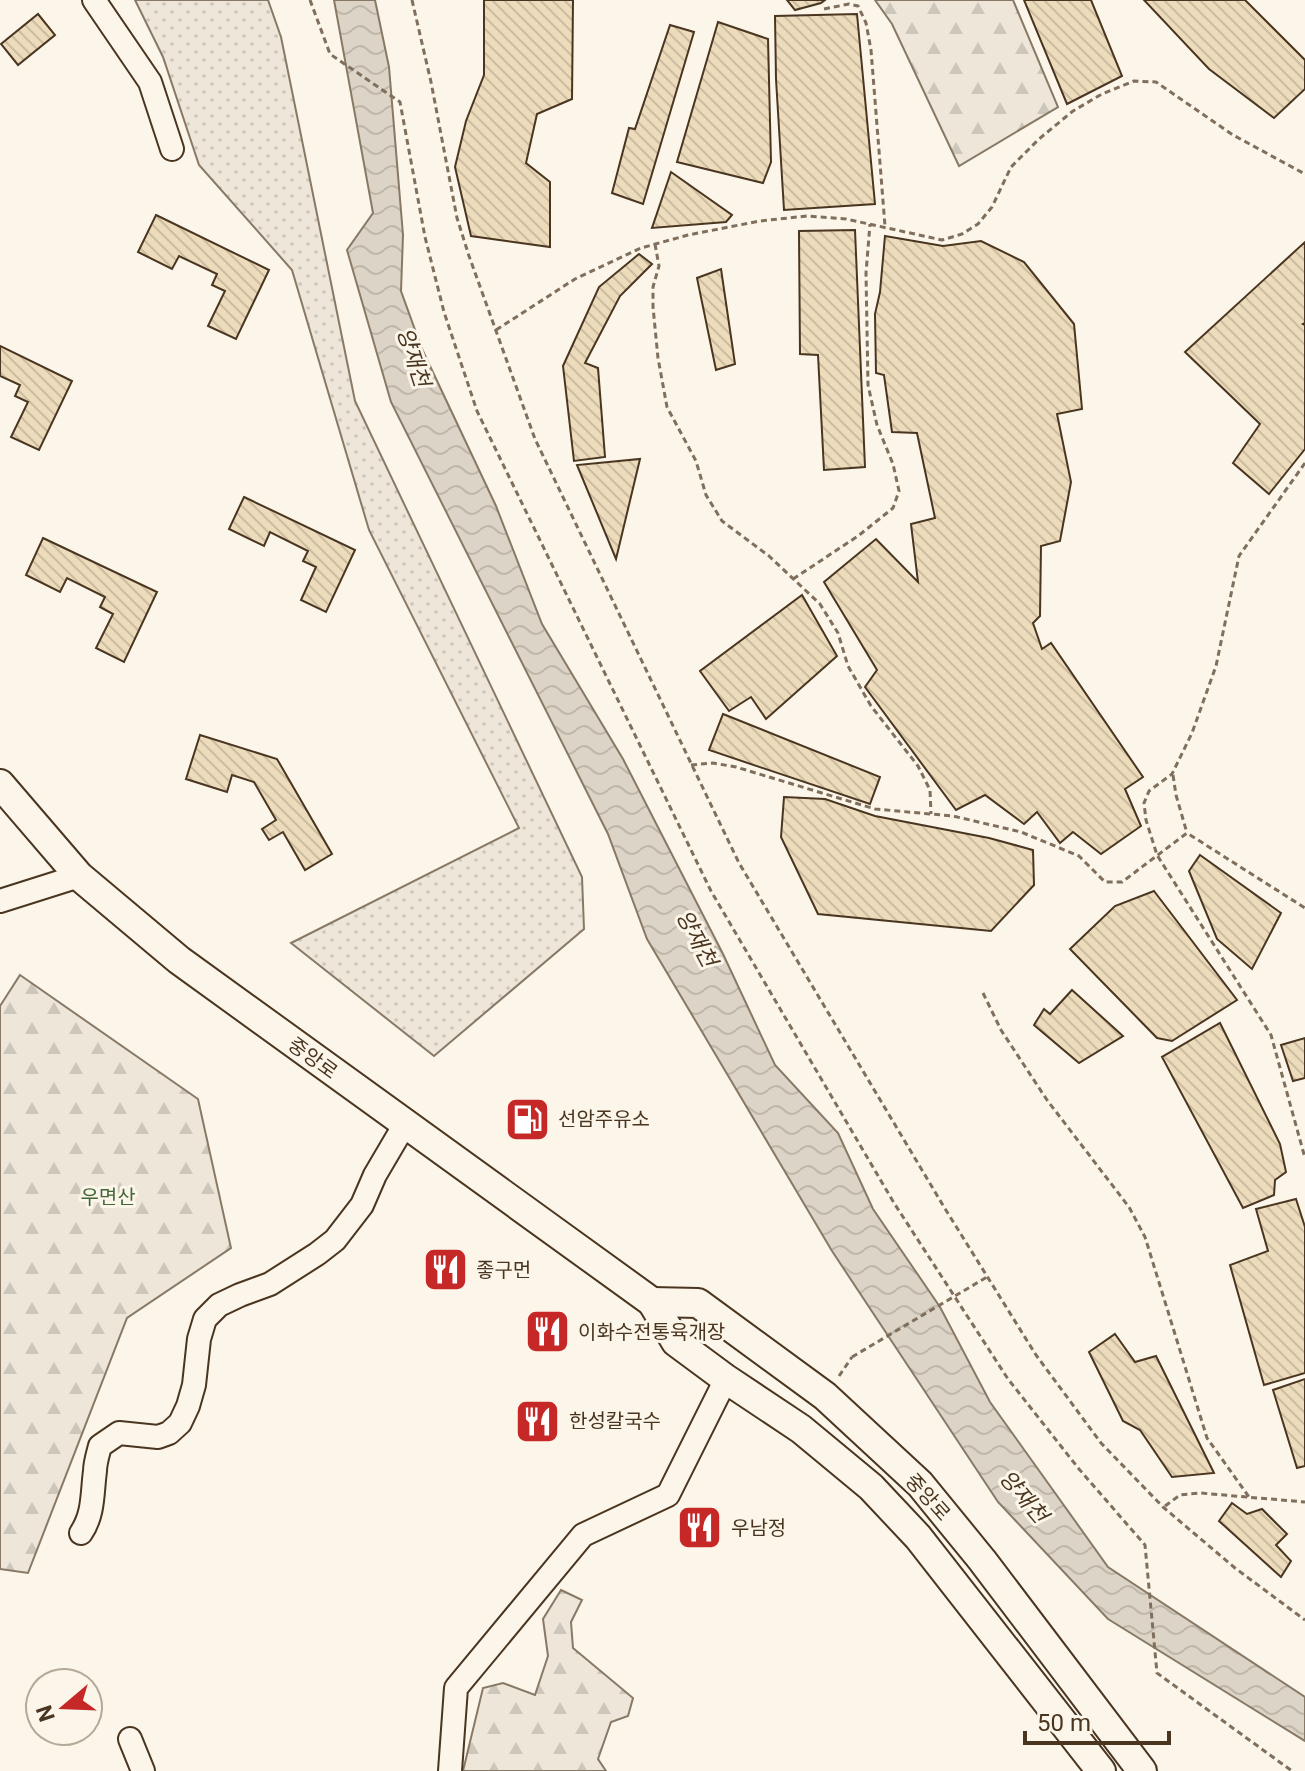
<svg xmlns="http://www.w3.org/2000/svg" width="1305" height="1771" viewBox="0 0 1305 1771" font-family="Roboto,'Noto Sans KR',sans-serif">
  <style>
    .grass { fill: url(#grass-dots); stroke: #887966; stroke-width: 2 }
    .forest { fill: url(#forest-firs); stroke: #887966; stroke-width: 2 }
    .water { fill: url(#water-waves); stroke: #887966; stroke-width: 2 }
    .building { fill: url(#building-back-hatch); stroke: #4a3520; stroke-width: 2 }
    .lines { fill: none; stroke-linecap: round; stroke-linejoin: round }
    .minor-casing { stroke: #4a3520; stroke-width: 26 }
    .major-casing { stroke: #4a3520; stroke-width: 32 }
    .path { stroke: #7f6f5c; stroke-width: 3; stroke-dasharray: 6 4; stroke-linecap: butt }
    .minor { stroke: #fbf6e9; stroke-width: 22 }
    .major { stroke: #fbf6e9; stroke-width: 28 }
    .path-bridge { stroke: #7f6f5c; stroke-width: 3; stroke-dasharray: 6 4; stroke-linecap: butt }
    .labels { text-anchor: middle; stroke-width: 6; stroke-linejoin: round; paint-order: stroke }
    .street-label { font-size: 20px; fill: #4a3520; stroke: #fbf6e9 }
    .poi-label { font-size: 20px; fill: #4a3520; stroke: #fbf6e9; text-anchor: start }
    .park-label { font-size: 20px; fill: #436837; stroke: #fbf6e9 }
    .water-label { font-size: 22px; font-style: italic; fill: #4a3520; stroke: #fbf6e9 }
  </style>
  <defs>
    <pattern id="grass-dots" width="8" height="8" patternUnits="userSpaceOnUse" patternTransform="scale(2)"><rect width="8" height="8" fill="#ede6d9"/><path d="M2 2h.1M6 6h.1" fill="none" stroke="#cdc6ba" stroke-width="1.8" stroke-linecap="round"/></pattern>
    <pattern id="forest-firs" width="22" height="20" patternUnits="userSpaceOnUse" patternTransform="scale(2)"><rect width="22" height="20" fill="#ede6d9"/><path d="M5 1l3.5 6h-7zM16 11l3.5 6h-7z" fill="#cdc6ba"/></pattern>
    <pattern id="water-waves" width="16" height="10" patternUnits="userSpaceOnUse" patternTransform="scale(2)"><rect width="16" height="10" fill="#dcd4c6"/><path d="M0 5q4-4 8 0t8 0" fill="none" stroke="#beb7aa"/></pattern>
    <pattern id="building-back-hatch" width="6" height="6" patternUnits="userSpaceOnUse" patternTransform="scale(2)"><rect width="6" height="6" fill="#ecdcbc"/><path d="M-1 5l2 2M0 0l6 6M5-1l2 2" fill="none" stroke="#ccbda1"/></pattern>
  </defs>
  <rect width="100%" height="100%" fill="#fbf6e9"/>
  <!-- grass -->
  <polygon class="grass" points="135,0 268,0 281,37 355,401 582,877 584,929 434,1056 291,943 519,828 369,530 292,270 199,165 163,57"/>
  <!-- forest -->
  <g class="forest">
    <polygon points="875,0 1013,0 1058,107 959,166 892,24"/>
    <polygon points="20,975 198,1099 231,1248 127,1318 28,1573 0,1569 0,1006"/>
    <polygon points="561,1590 582,1600 571,1622 573,1648 633,1698 628,1716 611,1722 598,1759 606,1771 463,1771 483,1688 503,1683 535,1695 548,1656 543,1619"/>
  </g>
  <!-- water -->
  <polygon class="water" points="334,0 375,0 389,67 403,235 401,291 422,349 496,506 542,624 623,759 723,954 775,1065 838,1133 873,1209 940,1307 990,1402 1108,1567 1305,1697 1305,1741 1108,1619 998,1502 832,1251 647,939 608,834 391,402 347,250 373,213"/>
  <!-- building -->
  <g class="building">
    <polygon points="484,0 573,0 572,99 537,114 526,163 550,182 550,247 471,236 455,167 466,121 484,75"/>
    <polygon points="787,0 825,0 821,3 795,10"/>
    <polygon points="1024,0 1091,0 1122,76 1067,104"/>
    <polygon points="1144,0 1245,0 1305,60 1305,89 1274,118 1209,69"/>
    <polygon points="38,14 55,35 18,65 1,44"/>
    <polygon points="857,14 875,204 784,210 776,79 775,16"/>
    <polygon points="718,22 768,39 771,162 763,183 677,162"/>
    <polygon points="670,25 694,32 643,204 612,193 629,128 635,129"/>
    <polygon points="671,172 732,215 726,222 652,228"/>
    <polygon points="156,215 269,270 236,339 208,326 225,291 212,285 217,274 179,256 172,269 138,252"/>
    <polygon points="855,230 865,467 824,470 818,355 800,354 799,231"/>
    <polygon points="885,236 943,246 981,241 1024,262 1074,324 1082,409 1057,414 1071,482 1060,541 1041,546 1040,616 1033,623 1042,649 1051,643 1143,777 1125,789 1141,826 1101,854 1073,832 1060,843 1037,812 1024,824 985,795 956,810 865,687 877,670 824,582 876,539 918,582 911,524 935,518 917,433 892,432 884,375 876,373 875,314 880,292"/>
    <polygon points="1305,242 1305,323 1303,324 1305,325 1305,449 1269,494 1233,463 1260,424 1185,352"/>
    <polygon points="639,254 652,264 620,296 585,363 598,368 605,457 574,461 563,366 599,287"/>
    <polygon points="721,269 735,364 716,370 697,278"/>
    <polygon points="0,346 72,381 39,450 11,437 28,402 15,396 20,385 0,376"/>
    <polygon points="640,459 616,559 577,465"/>
    <polygon points="244,497 355,550 326,612 301,600 316,567 303,561 308,551 270,532 264,546 229,529"/>
    <polygon points="43,538 157,592 124,662 96,648 113,614 100,607 105,597 67,578 60,592 26,575"/>
    <polygon points="802,595 837,656 766,719 751,697 729,711 700,671"/>
    <polygon points="723,714 880,777 870,804 709,750"/>
    <polygon points="200,735 277,759 332,854 305,870 283,832 269,840 262,829 276,820 254,782 232,775 227,792 186,779"/>
    <polygon points="784,797 825,799 875,816 989,838 1033,850 1034,885 991,931 818,914 781,837"/>
    <polygon points="1200,855 1281,913 1252,969 1217,939 1189,871"/>
    <polygon points="1154,891 1237,1000 1172,1041 1157,1038 1070,949 1115,906"/>
    <polygon points="1072,990 1123,1036 1079,1063 1034,1025 1044,1009 1050,1014"/>
    <polygon points="1220,1023 1280,1144 1286,1172 1275,1180 1274,1195 1243,1208 1162,1057"/>
    <polygon points="1305,1038 1305,1078 1293,1081 1281,1045"/>
    <polygon points="1296,1199 1305,1227 1305,1373 1264,1385 1230,1265 1268,1251 1256,1209"/>
    <polygon points="1115,1334 1135,1362 1156,1356 1214,1473 1172,1477 1140,1430 1123,1421 1089,1352"/>
    <polygon points="1305,1379 1305,1466 1297,1468 1273,1390"/>
    <polygon points="1232,1503 1247,1514 1262,1509 1287,1534 1276,1545 1291,1561 1281,1577 1219,1521"/>
  </g>
  <g class="lines">
    <defs>
      <g id="minor">
        <polyline points="94,0 150,82 172,149"/>
        <polyline points="0,901 79,876"/>
        <path d="M 81,1533 C 94,1514 92,1493 95,1471 C 95,1463 98,1454 100,1446 L 119,1433 L 158,1437 L 169,1433 L 180,1423 L 188,1406 L 194,1385 L 199,1339 L 205,1319 L 219,1305 L 240,1295 L 270,1284 L 317,1254 L 335,1240 L 362,1205 L 375,1175 L 405,1124"/>
        <polyline points="130,1739 143,1771"/>
        <polyline points="450,1771 456,1688 583,1535 668,1495 726,1379"/>
      </g>
      <g id="major">
        <polyline points="0,784 79,876 179,960 652,1302 676,1342 726,1379 801,1429 871,1487 918,1537 1101,1771"/>
        <polyline points="652,1302 698,1303 825,1396 920,1484 982,1560 1142,1771"/>
      </g>
    </defs>
    <!-- minor casing -->
    <use href="#minor" class="minor-casing"/>
    <!-- major casing -->
    <use href="#major" class="major-casing"/>
    <!-- path -->
    <g class="path">
      <polyline points="310,0 330,54 400,102 425,237 444,312 477,411 711,891 894,1203 1008,1379 1079,1469 1145,1545 1157,1673 1292,1771"/>
      <polyline points="412,0 431,82 457,218 469,256 535,439 739,863 944,1207 1036,1355 1101,1443 1163,1507 1235,1568 1305,1620"/>
      <polyline points="824,9 849,4 858,6 866,23 871,50 885,226"/>
      <polyline points="655,244 659,266 653,287 653,307 658,358 667,407 696,461 706,495 722,521 769,556 820,604 838,633 848,666 871,706 918,766 930,790 931,814"/>
      <polyline points="496,330 575,279 641,248 688,235 760,221 807,216 846,219 942,240 962,234 978,224 992,207 1011,167 1039,139 1073,111 1102,94 1134,81 1156,82 1233,135 1305,174"/>
      <polyline points="1305,463 1239,556 1216,666 1192,733 1172,774 1149,791 1144,803 1146,820 1157,855 1271,1035 1305,1158"/>
      <polyline points="793,579 858,536 893,508 899,491 893,464 877,425 868,385 866,273 870,224"/>
      <polyline points="691,765 713,763 736,767 875,809 953,816 1021,832 1079,856 1105,882 1122,882 1187,833 1305,908"/>
      <polyline points="1173,775 1176,795 1187,833"/>
      <polyline points="983,993 1001,1030 1047,1100 1129,1207 1145,1237 1207,1438 1249,1497"/>
      <polyline points="839,1376 852,1357"/>
      <polyline points="1165,1506 1180,1495 1200,1493 1305,1502"/>
    </g>
    <!-- minor -->
    <use href="#minor" class="minor"/>
    <!-- major -->
    <use href="#major" class="major"/>
    <!-- path-bridge -->
    <polyline class="path-bridge" points="852,1357 987,1277"/>
  </g>
  <!-- icons -->
  <defs>
    <symbol id="fuel-square" viewBox="-11 -11 22 22"><rect x="-9" y="-9" width="18" height="18" rx="4" fill="#c62828" stroke="#fbf6e9"/><path d="M-5.5-6h7V0h2V4h1.3V-2.5L3-4.5l.8-.8L6-3V5H2.5V1h-1V6h-7ZM-4.2-4.7v3.2H.2V-4.7Z" fill="#fff"/></symbol>
    <symbol id="restaurant-square" viewBox="-11 -11 22 22"><rect x="-9" y="-9" width="18" height="18" rx="4" fill="#c62828" stroke="#fbf6e9"/><path d="M-5-6h1v4h1v-4h1v4h1v-4h1v5L-1.5 .5V6h-2V.5L-5-1ZM5-6V6H3V1.5H1.5Q1.5-4 5-6Z" fill="#fff"/></symbol>
  </defs>
  <g fill-rule="evenodd">
    <use href="#fuel-square" x="502" y="1094" width="51" height="51"/>
    <use href="#restaurant-square" x="420" y="1244" width="51" height="51"/>
    <use href="#restaurant-square" x="522" y="1306" width="51" height="51"/>
    <use href="#restaurant-square" x="512" y="1396" width="51" height="51"/>
    <use href="#restaurant-square" x="674" y="1502" width="51" height="51"/>
  </g>
  <g class="labels">
    <!-- street labels -->
    <g class="street-label">
      <text transform="translate(313 1058) rotate(36)" y="7">중앙로</text>
      <text transform="translate(928 1497) rotate(48)" y="7">중앙로</text>
    </g>
    <!-- poi labels -->
    <g class="poi-label">
      <text x="558" y="1126">선암주유소</text>
      <text x="476" y="1277">좋구먼</text>
      <text x="578" y="1339">이화수전통육개장</text>
      <text x="569" y="1428">한성칼국수</text>
      <text x="731" y="1535">우남정</text>
    </g>
    <!-- park labels -->
    <g class="park-label">
      <text x="108" y="1204">우면산</text>
    </g>
    <!-- water labels -->
    <g class="water-label">
      <text transform="translate(414 357) rotate(72)" y="8">양재천</text>
      <text transform="translate(697 938) rotate(62)" y="8">양재천</text>
      <text transform="translate(1024 1496) rotate(50)" y="8">양재천</text>
    </g>
  </g>
  <!-- north arrow -->
  <g transform="translate(64 1707) rotate(251)"><circle r="38" fill="#fbf6e9" stroke="#b4a999" stroke-width="2"/>
  <path d="M0-6L14 30L0 20L-14 30Z" fill="#c62828"/>
  <text y="-12" font-size="22" font-weight="bold" text-anchor="middle" fill="#4a3520">N</text>
  </g>
  <!-- scale -->
  <path d="M1025 1731v12h144v-12" fill="none" stroke="#4a3520" stroke-width="4"/>
  <text x="1037" y="1731" font-size="24" fill="#4a3520" stroke="#fbf6e9" stroke-width="6" paint-order="stroke">50 m</text>
</svg>
